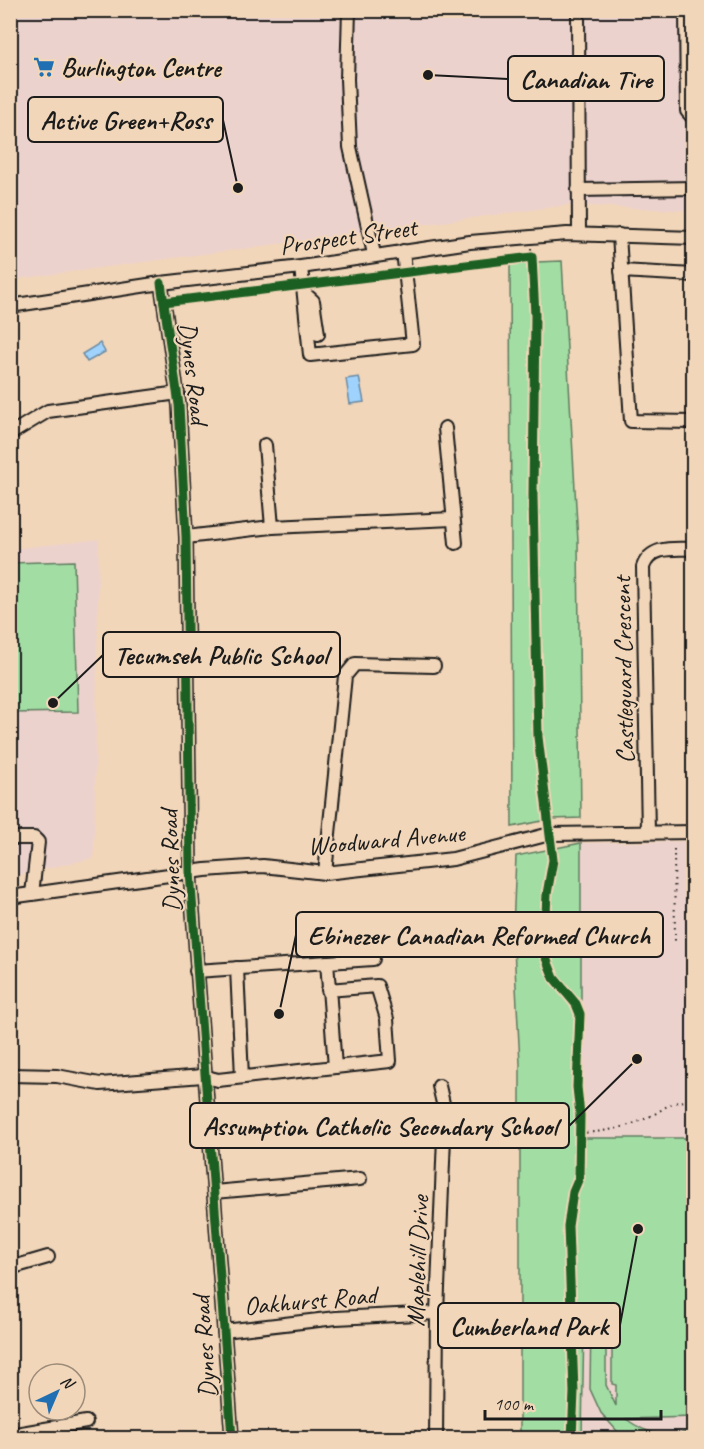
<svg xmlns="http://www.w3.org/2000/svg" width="704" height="1449" viewBox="0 0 704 1449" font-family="Caveat,sans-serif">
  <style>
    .built { fill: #ecd2cc }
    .green { fill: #a2dda4; stroke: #5f7c60; stroke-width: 1.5; fill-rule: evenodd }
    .water { fill: #9fd3fd; stroke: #6b8aa3; stroke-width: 1.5 }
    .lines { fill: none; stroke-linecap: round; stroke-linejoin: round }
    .minor-casing { stroke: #1c1c1c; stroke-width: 16 }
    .path { stroke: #1c1c1c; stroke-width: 2; stroke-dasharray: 1.5 4.5; stroke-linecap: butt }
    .minor { stroke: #f2d6b9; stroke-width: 12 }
    .cycleway-casing { stroke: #f2d6b9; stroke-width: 13 }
    .cycleway { stroke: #1b5e20; stroke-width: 9 }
    .labels { text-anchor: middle; stroke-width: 4.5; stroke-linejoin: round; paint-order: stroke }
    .poi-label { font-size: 26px; font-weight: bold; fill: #1c1c1c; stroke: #f2d6b9; text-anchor: start }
    .street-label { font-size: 26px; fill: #1c1c1c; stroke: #f2d6b9 }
    .leader { fill: none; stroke: #1c1c1c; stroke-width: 2 }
    .callout-dot { fill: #1c1c1c; stroke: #f2d6b9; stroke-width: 2 }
    .callout { fill: #f2d6b9; stroke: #1c1c1c; stroke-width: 2 }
    .callout-label { font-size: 27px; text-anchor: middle; font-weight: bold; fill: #1c1c1c }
  </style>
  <rect width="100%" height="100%" fill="#f2d6b9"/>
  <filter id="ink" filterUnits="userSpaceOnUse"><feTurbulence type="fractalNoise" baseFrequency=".0167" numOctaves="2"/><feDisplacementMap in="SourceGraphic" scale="12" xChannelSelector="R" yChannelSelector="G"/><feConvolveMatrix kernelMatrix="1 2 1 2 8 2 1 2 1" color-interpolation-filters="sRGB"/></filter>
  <g filter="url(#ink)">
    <!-- built -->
    <g class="built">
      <polygon points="10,11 693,11 693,211 569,205 11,280"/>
      <polygon points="99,539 94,858 11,877 10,549"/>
      <polygon points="693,841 693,1138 581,1138 581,843"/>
      <polygon points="583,1320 693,1323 693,1438 582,1438"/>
    </g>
    <!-- green -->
    <g class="green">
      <polygon points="562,261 578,542 581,818 552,819 512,827 510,263"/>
      <polygon points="74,561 78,712 11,713 11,563"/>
      <path d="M 581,843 L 581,1138 L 693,1138 L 693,1417 L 626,1419 C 648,1435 668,1439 693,1430 L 693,1438 L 630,1438 L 618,1432 L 601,1413 L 590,1389 L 591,1321 L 584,1320 L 582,1438 L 520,1438 L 520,1063 L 513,929 L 516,856 ZM 606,1321 L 612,1322 L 612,1384 L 616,1385 L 616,1406 L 606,1385 Z"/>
    </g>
    <!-- water -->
    <g class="water">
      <polygon points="100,343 105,352 87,362 82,354"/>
      <polygon points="359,377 364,402 350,404 346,379"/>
    </g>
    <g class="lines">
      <defs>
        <g id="minor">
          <polyline points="349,10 347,79 350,147 374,254"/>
          <polyline points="578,10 579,234"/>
          <polyline points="686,10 687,111 694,119"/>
          <polyline points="578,190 694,188"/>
          <polyline points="619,235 631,421 694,422"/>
          <polyline points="301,267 310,355 413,344 403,251"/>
          <polyline points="621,271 694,275"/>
          <polyline points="161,283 179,405 186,537 190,872 232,1438"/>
          <polyline points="304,293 313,301 318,334"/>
          <polyline points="10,306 161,283 301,267 470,242 567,234 694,238"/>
          <polyline points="445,428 456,543"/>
          <polyline points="10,434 48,411 178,393"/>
          <polyline points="265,445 272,527"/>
          <polyline points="186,537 272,527 453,519"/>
          <path d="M 648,832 L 643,567 C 651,545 674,549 694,549"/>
          <polyline points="10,838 34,838 38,842 32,894"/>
          <polyline points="325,873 345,676 355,664 434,666"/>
          <polyline points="10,897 205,870 263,866 325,873 453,859 550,834 694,832"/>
          <polyline points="237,968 242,1077"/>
          <polyline points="196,971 373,959"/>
          <polyline points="328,990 377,986 387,1019 390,1061 335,1067"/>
          <polyline points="10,1075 57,1076 100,1084 203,1076 218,1080 335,1067 327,962"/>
          <polyline points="214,1192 360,1179"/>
          <polyline points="10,1268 48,1257"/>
          <polyline points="224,1331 336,1318 437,1313"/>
          <polyline points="10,1435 86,1422"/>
          <polyline points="436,1438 437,1313 445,1112 439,1086"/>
        </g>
      </defs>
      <!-- minor casing -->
      <use href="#minor" class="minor-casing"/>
      <!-- path -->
      <g class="path">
        <polyline points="531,248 532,257"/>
        <polyline points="674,849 675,942"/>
        <path d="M 580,1133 C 604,1132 626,1128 649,1117 C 665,1109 668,1102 687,1101 L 694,1108"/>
      </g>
      <!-- minor -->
      <use href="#minor" class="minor"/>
      <defs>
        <g id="cycleway">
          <polyline points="161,283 179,405 186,537 190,872 232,1438"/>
          <polyline points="164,302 532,257 535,315 533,496 538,737 553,860 547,894 544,953 554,978 576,1004 580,1014 577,1087 580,1115 579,1178 573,1192 568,1226 574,1392 572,1438"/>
        </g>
      </defs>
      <!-- cycleway casing -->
      <use href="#cycleway" class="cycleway-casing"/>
      <!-- cycleway -->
      <use href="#cycleway" class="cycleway"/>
    </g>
  </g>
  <!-- icons -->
  <defs>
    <symbol id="supermarket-bare" viewBox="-9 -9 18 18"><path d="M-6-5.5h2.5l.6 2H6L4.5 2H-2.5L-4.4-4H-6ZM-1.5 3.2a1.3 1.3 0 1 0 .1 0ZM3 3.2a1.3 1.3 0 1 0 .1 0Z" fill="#1f6fb2" stroke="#f2d6b9" stroke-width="2.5" paint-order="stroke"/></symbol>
  </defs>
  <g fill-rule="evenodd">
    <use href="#supermarket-bare" x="29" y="52" width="30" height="30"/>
  </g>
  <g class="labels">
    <!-- poi labels -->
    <g class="poi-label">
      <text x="61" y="76">Burlington Centre</text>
    </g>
    <!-- street labels -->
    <g class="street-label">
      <text transform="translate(348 236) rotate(-8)" y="9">Prospect Street</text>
      <text transform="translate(194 373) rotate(83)" y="9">Dynes Road</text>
      <text transform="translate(623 670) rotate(-91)" y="9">Castleguard Crescent</text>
      <text transform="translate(386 839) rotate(-5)" y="9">Woodward Avenue</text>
      <text transform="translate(170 861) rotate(-92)" y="9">Dynes Road</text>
      <text transform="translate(417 1261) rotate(-88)" y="9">Maplehill Drive</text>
      <text transform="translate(310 1300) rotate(-5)" y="9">Oakhurst Road</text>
      <text transform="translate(204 1347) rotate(-94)" y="9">Dynes Road</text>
    </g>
  </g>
  <!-- callouts -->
  <path class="leader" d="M428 75L508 79M238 188L223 120M53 703L103 655M279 1014L296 935M637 1059L569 1126M638 1229L620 1325"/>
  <g class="callout-dot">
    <circle cx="428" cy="75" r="6"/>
    <circle cx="238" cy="188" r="6"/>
    <circle cx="53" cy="703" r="6"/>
    <circle cx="279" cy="1014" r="6"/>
    <circle cx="637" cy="1059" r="6"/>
    <circle cx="638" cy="1229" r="6"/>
  </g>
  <g class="callout">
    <rect x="508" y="56" width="156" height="45" rx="6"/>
    <rect x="28" y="97" width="195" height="45" rx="6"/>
    <rect x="103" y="632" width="237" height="45" rx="6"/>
    <rect x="296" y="912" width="367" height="45" rx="6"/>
    <rect x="190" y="1103" width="379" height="45" rx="6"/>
    <rect x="438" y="1303" width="182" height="45" rx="6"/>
  </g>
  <g class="callout-label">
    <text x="586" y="88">Canadian Tire</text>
    <text x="126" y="129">Active Green+Ross</text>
    <text x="221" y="664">Tecumseh Public School</text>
    <text x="479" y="944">Ebinezer Canadian Reformed Church</text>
    <text x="380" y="1135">Assumption Catholic Secondary School</text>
    <text x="529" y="1335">Cumberland Park</text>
  </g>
  <!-- margin -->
  <rect width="704" height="1449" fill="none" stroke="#f2d6b9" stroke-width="36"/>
  <rect x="18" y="18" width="668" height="1413" fill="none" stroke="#1c1c1c" stroke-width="2" filter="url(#ink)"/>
  <!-- north arrow -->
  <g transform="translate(57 1392) rotate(44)"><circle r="28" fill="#f2d6b9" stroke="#9c8c7a" stroke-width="1.5"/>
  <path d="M0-4.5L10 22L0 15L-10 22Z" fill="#1f6fb2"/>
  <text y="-9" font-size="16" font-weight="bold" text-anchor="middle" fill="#1c1c1c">N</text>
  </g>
  <!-- scale -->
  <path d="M485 1410v9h176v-9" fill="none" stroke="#1c1c1c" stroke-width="3"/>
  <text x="494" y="1410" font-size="18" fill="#1c1c1c" stroke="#f2d6b9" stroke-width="4.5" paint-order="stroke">100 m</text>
</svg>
